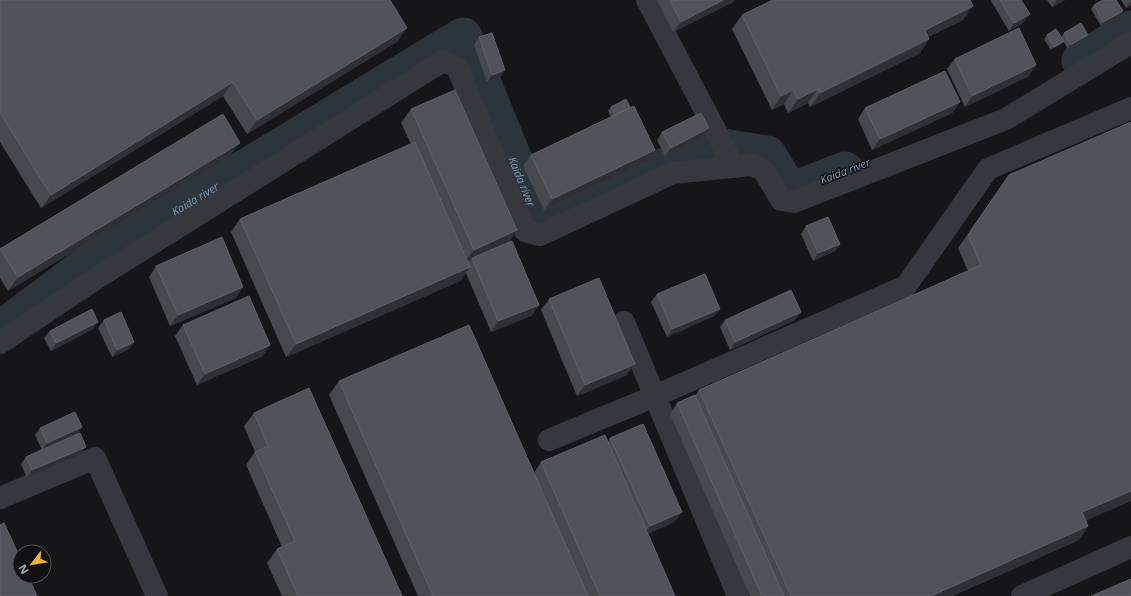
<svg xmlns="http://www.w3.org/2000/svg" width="1131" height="596" viewBox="0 0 1131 596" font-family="'Open Sans',sans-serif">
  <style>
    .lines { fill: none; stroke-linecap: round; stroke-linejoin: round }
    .river { stroke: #2c353c; stroke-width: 39 }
    .minor { stroke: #37383d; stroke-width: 22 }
    .wall { fill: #47494d }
    .shaded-wall { fill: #2f3033 }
    .building { fill: #525359; stroke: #5f6168 }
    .labels { text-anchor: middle; stroke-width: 3; stroke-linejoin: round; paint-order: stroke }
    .water-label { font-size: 11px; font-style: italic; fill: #7f9bb3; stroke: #111113 }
  </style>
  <rect width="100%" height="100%" fill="#161618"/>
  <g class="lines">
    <!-- river -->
    <g class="river">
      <polyline points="1081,61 1131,30"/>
      <path id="s1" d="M 0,331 L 96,259 L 463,37 L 537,219 L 673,164 L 723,148 L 767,155 L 787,187 L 796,190 L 845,171"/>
    </g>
    <!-- minor -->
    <g class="minor">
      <polyline points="647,0 718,135 733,167"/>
      <polyline points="624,322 738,596"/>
      <polyline points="0,343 94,280 443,61 457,67 525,231 540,235 673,173 752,165 764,171 781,200 794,202 1006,119 1131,43"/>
      <polyline points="549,440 655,396 906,286 988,169 1131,108"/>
      <polyline points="0,498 95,458 157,596"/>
      <polyline points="1022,596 1131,547"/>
    </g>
  </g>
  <!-- wall -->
  <g class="wall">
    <polygon points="0,0 398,41 247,134 223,96 41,208 0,142"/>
    <polygon points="657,0 734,0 733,2 673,32"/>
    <polygon points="992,0 1021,0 1024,22 1009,31 991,1"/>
    <polygon points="1047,0 1065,0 1052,7"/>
    <polygon points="1121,0 1131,0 1131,5 1126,8"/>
    <polygon points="1094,5 1120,15 1101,26 1091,9"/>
    <polygon points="742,15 963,20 928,37 929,39 920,53 810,107 808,103 788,113 784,104 772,110 732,29"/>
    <polygon points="1064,33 1085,39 1068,49 1063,41 1061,44 1051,50 1044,39 1047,35 1061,37"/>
    <polygon points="479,37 500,78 487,82 474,45"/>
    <polygon points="955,59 1029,76 965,107 947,69"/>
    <polygon points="960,102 952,113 872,150 858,119 865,108"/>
    <polygon points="611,107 629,108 655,150 648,161 544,210 523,166 531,155 611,117 608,111"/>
    <polygon points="411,109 508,243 539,305 531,316 491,332 466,273 460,281 286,357 231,232 240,219 411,144 401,123"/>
    <polygon points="662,132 704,136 665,156 657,140"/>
    <polygon points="230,156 8,291 0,278 0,249"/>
    <polygon points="1009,175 1131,501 1086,520 1088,526 1079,540 952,596 750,596 670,414 677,403 695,396 699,390 968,271 958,248"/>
    <polygon points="806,226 840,244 835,251 813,261 801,234"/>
    <polygon points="156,266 243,287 236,298 170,326 149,277"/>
    <polygon points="657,294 720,309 714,316 667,337 651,302"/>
    <polygon points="549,299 627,375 577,396 541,310"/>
    <polygon points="801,312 795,320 730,350 720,327 725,320"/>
    <polygon points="104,320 134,342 129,349 112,357 98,328"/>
    <polygon points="183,325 263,356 197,385 175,336"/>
    <polygon points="93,329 51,351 44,338 50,331"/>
    <polygon points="339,381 534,473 541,462 608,442 610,438 682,512 674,522 648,534 675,596 418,596 329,395"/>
    <polygon points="254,413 402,596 282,596 267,563 277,549 282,547 246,465 255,452 244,426"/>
    <polygon points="82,427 76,435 81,454 27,478 21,464 26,457 42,450 35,435 40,428"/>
  </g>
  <!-- shaded-wall -->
  <g class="shaded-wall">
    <polygon points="723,0 734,0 733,2 673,32 681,22"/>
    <polygon points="1057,0 1065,0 1052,7"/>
    <polygon points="1131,1 1131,5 1126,8"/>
    <polygon points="973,6 963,20 915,43 925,30"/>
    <polygon points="1123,11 1120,15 1101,26 1103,22"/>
    <polygon points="1030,14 1024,22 1009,31 1014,23"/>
    <polygon points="407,28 398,41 247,134 257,120"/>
    <polygon points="1088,35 1085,39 1068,49 1070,45"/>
    <polygon points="929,39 920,53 810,107 820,93"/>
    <polygon points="1064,41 1061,44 1051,50 1054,47"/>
    <polygon points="1036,65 1029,76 965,107 972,96"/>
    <polygon points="505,70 500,78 487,82 492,75"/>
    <polygon points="233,82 223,96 41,208 51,195"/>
    <polygon points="818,89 808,103 788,113 798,99"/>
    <polygon points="793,90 784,104 772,110 781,96"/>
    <polygon points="960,102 952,113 872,150 880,139"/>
    <polygon points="709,128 704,136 665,156 671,148"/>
    <polygon points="240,143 230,156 8,291 18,277"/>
    <polygon points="655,150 648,161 544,210 552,199"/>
    <polygon points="517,230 508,244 472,258 470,261 464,263 474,250"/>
    <polygon points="840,244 835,251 813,261 818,253"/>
    <polygon points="470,267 460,281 286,357 296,344"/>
    <polygon points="243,287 236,298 170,326 178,315"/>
    <polygon points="539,305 531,316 491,332 498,321"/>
    <polygon points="720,309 714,316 667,337 672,329"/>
    <polygon points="801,312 795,320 730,350 735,342"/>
    <polygon points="98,322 93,329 51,351 56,343"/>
    <polygon points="134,342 129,349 112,357 117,350"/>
    <polygon points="270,345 263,356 197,385 205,374"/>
    <polygon points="635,364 627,375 577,396 585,385"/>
    <polygon points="82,427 76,435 42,450 47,443"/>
    <polygon points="86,447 81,454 27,478 32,470"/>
    <polygon points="1131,491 1131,501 1073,526 1082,512"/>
    <polygon points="682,512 674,522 642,537 650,526"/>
    <polygon points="1088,526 1079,540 952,596 931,596"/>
  </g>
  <!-- building -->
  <g class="building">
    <polygon points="0,0 390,0 407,28 257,120 233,82 51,195 0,113"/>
    <polygon points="670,0 723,0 681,22"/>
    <polygon points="773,0 970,0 973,6 925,30 929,39 820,93 818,89 798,99 793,90 781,96 742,15"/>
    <polygon points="1000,0 1021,0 1030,14 1014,23"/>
    <polygon points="1103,0 1116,0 1123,11 1103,22 1094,5"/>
    <polygon points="1081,23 1088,35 1070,45 1064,33"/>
    <polygon points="1019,28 1036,65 972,96 955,59"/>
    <polygon points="1056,29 1064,41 1054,47 1047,35"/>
    <polygon points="492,33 505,70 492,75 479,37"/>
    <polygon points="945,71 960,102 880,139 865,108"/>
    <polygon points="455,90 517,230 474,250 411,109"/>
    <polygon points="626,99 630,107 615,115 611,107"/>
    <polygon points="634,106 655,150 552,199 531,155"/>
    <polygon points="701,113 709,128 671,148 662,132"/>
    <polygon points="223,114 240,143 18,277 0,249"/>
    <polygon points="1131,122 1131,491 1082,512 1088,526 931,596 791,596 699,390 981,265 968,235 1009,175"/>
    <polygon points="415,142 470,267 296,344 240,219"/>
    <polygon points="828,217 840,244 818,253 806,226"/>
    <polygon points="222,237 243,287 178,315 156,266"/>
    <polygon points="512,241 539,305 498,321 472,258"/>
    <polygon points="705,274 720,309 672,329 657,294"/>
    <polygon points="599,278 635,364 585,385 549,299"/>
    <polygon points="791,290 801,312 735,342 725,320"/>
    <polygon points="249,296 270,345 205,374 183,325"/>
    <polygon points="92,309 98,322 56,343 50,331"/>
    <polygon points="121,312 134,342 117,350 104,320"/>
    <polygon points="469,325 588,596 433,596 339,381"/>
    <polygon points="309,388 402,596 298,596 277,549 295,541 255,452 268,446 254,413"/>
    <polygon points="695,395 784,596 762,596 677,403"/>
    <polygon points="75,412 82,427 47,443 40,428"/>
    <polygon points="643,424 682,512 650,526 610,438"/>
    <polygon points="80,433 86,447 32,470 26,457"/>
    <polygon points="605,435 675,596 600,596 541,462"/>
    <polygon points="4,523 20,558 20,576 28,576 37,596 0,596 0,525"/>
    <polygon points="1131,579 1131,596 1091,596"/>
  </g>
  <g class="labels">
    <!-- water labels -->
    <g class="water-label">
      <text transform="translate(845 171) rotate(-21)" y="4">Kaida river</text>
      <text dy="4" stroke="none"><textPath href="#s1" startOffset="705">Kaida river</textPath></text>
      <text dy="4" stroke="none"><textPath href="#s1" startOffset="236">Kaida river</textPath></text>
    </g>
  </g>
  <!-- north arrow -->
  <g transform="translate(32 564) rotate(239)"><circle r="19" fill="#111113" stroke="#4d4f55"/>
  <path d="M0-3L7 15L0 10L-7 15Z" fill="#f2b134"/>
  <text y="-6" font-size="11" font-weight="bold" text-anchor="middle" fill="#a8adb8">N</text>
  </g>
</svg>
